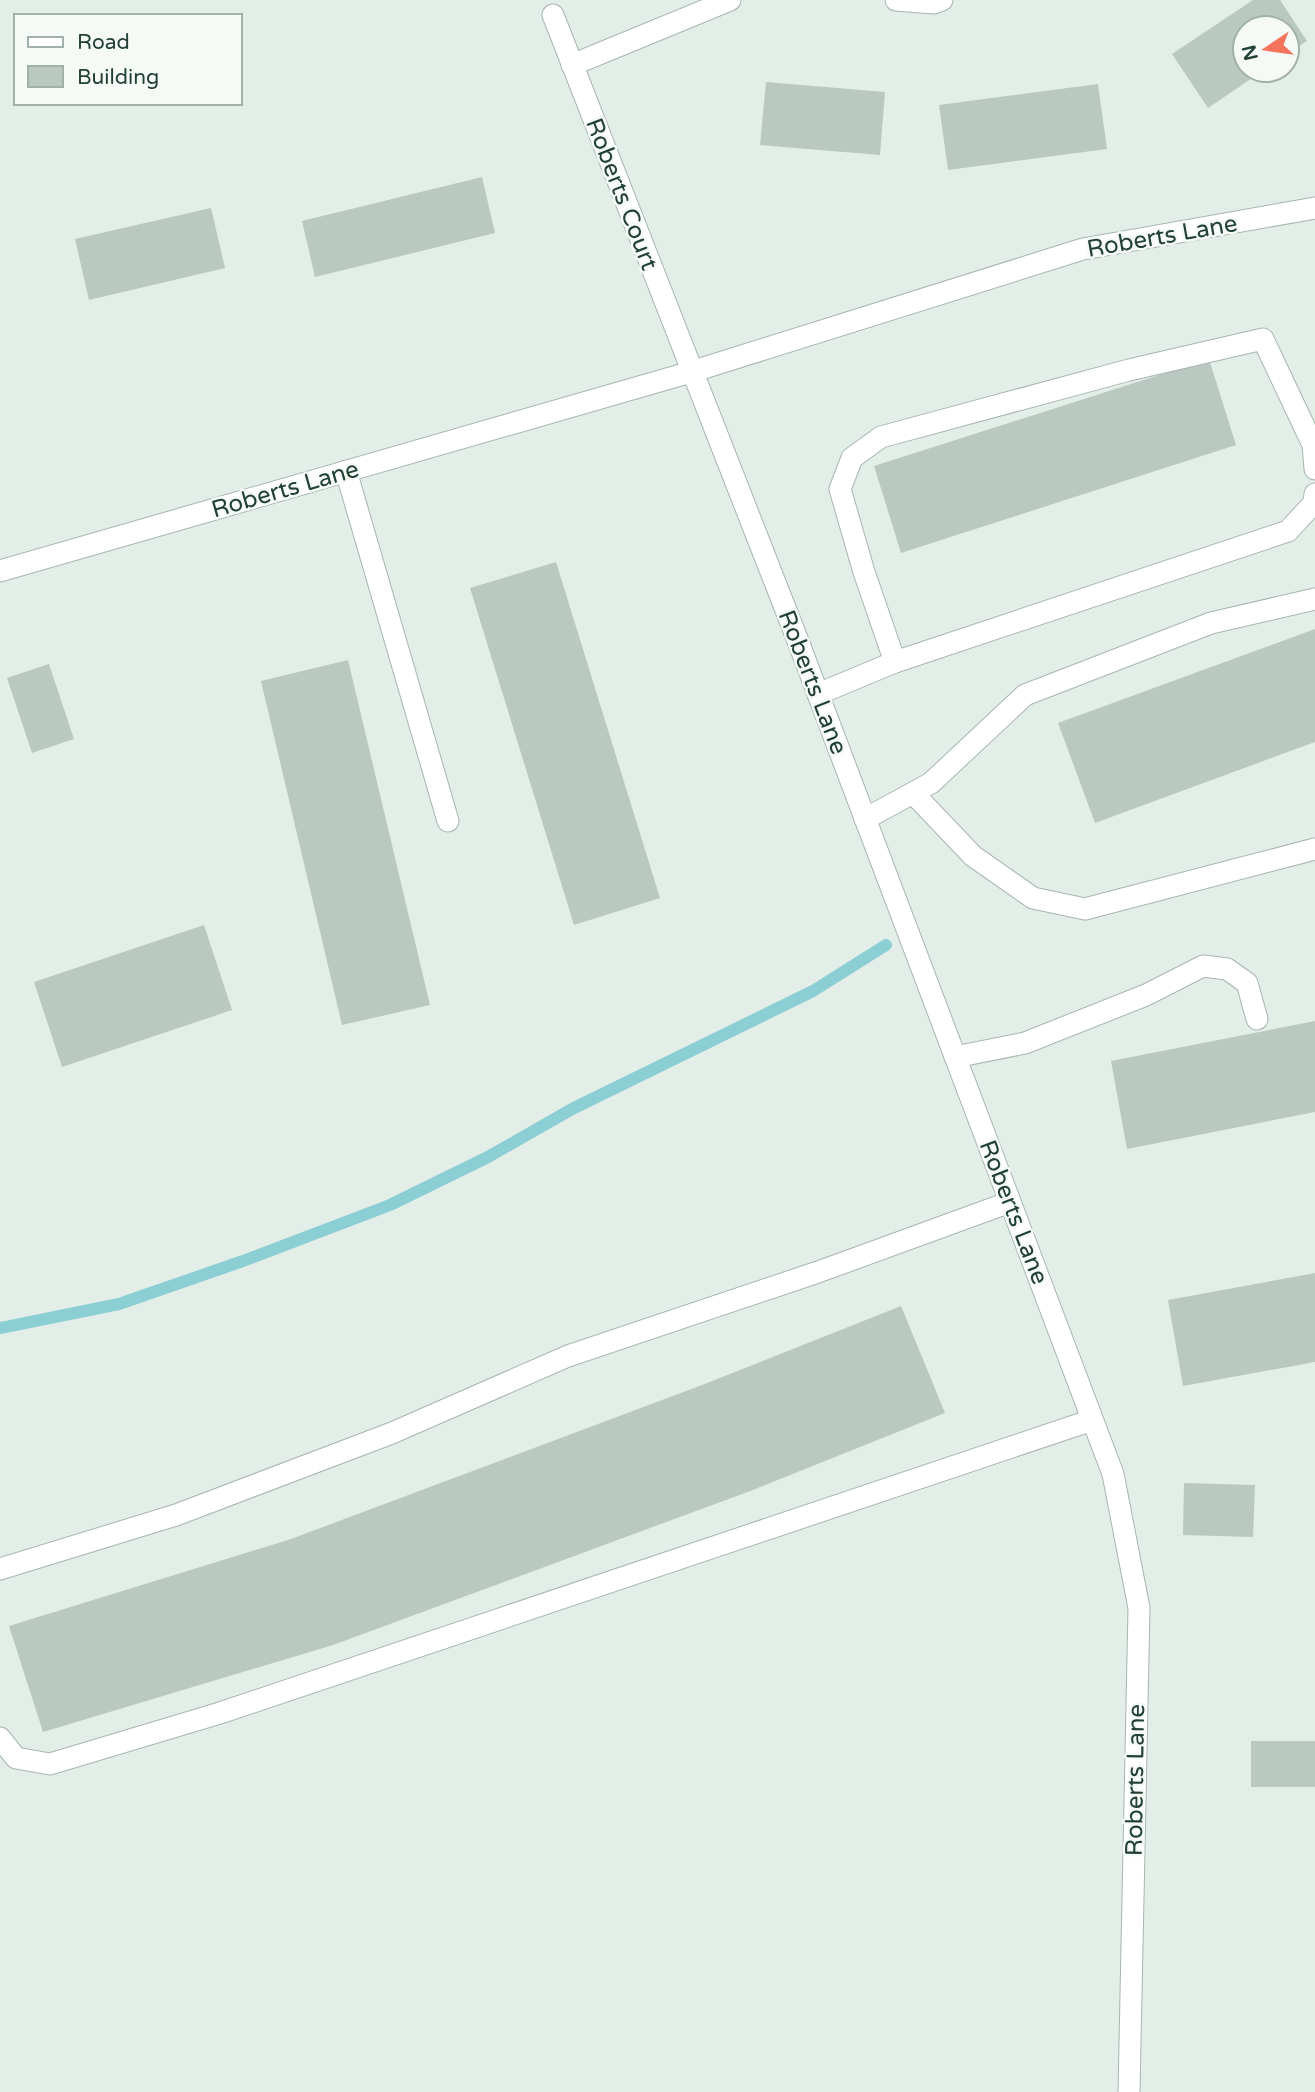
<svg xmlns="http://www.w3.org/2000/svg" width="1315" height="2092" viewBox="0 0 1315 2092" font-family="'Varela Round',sans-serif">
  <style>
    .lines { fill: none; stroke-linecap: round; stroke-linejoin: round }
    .stream { stroke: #8bced3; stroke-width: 12 }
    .building { fill: #b9c8c1 }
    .service-casing { stroke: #a6b6af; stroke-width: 23 }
    .minor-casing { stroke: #a6b6af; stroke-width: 23 }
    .service { stroke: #fff; stroke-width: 21 }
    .minor { stroke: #fff; stroke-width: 21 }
    .labels { text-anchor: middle; stroke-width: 5; stroke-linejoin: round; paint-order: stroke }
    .street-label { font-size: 24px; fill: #234035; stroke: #f5faf7 }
  </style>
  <rect width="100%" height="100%" fill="#e4eee8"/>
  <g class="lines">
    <!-- stream -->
    <polyline class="stream" points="0,1328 119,1304 243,1261 390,1205 488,1157 572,1109 813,991 886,945"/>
  </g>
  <!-- building -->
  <g class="building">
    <polygon points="1253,0 1280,0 1307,41 1287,54 1287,28 1245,28 1245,70 1264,70 1208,108 1172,54"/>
    <polygon points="766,82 885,92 880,155 760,145"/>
    <polygon points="1098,84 1107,149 948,170 939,105"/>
    <polygon points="482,177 495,233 315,277 302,221"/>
    <polygon points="211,208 225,268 89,300 75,239"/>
    <polygon points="1209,359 1236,445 901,553 874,466"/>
    <polygon points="556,562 660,898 574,925 470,588"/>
    <polygon points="1315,629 1315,742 1095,823 1058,723"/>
    <polygon points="348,660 430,1005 342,1025 261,681"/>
    <polygon points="49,664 74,739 32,753 7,678"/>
    <polygon points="204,925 232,1010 62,1067 34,982"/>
    <polygon points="1315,1021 1315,1112 1127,1149 1111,1061"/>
    <polygon points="1315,1273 1315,1362 1183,1386 1168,1300"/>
    <polygon points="901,1306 945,1413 745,1493 333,1645 43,1732 9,1626 291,1539 702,1385"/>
    <polygon points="1184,1483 1255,1485 1253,1537 1183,1535"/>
    <rect x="1251" y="1741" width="64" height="46"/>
  </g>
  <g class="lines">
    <defs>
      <g id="service">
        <polyline points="346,471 448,821"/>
        <polyline points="895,662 864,572 840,489 852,458 881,437 1129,370 1263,339 1313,445 1315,469"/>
        <polyline points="818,694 895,662 1288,531 1314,503 1315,494"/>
        <polyline points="913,793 973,856 1033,898 1085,909 1315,849"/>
        <polyline points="865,819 931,783 1025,695 1211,623 1315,599"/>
        <polyline points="955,1057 1025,1043 1146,995 1203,966 1227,969 1247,983 1257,1019"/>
        <polyline points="0,1569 176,1515 392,1433 568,1356 818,1272 1010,1202"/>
        <polyline points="0,1738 16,1758 50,1764 220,1713 1092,1420"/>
      </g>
      <g id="minor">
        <polyline points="896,0 934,3 942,0"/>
        <polyline points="553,15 798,641 1113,1474 1139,1608 1129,2092"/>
        <polyline points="572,65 730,0"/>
        <polyline points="0,571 691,372 1083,249 1315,208"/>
      </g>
    </defs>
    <!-- service casing -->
    <use href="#service" class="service-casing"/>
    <!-- minor casing -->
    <use href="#minor" class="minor-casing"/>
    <!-- service -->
    <use href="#service" class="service"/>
    <!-- minor -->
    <use href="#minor" class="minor"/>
  </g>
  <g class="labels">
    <!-- street labels -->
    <g class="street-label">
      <text transform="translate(622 194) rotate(69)" y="8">Roberts Court</text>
      <text transform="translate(1162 236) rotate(-10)" y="8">Roberts Lane</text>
      <text transform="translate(285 489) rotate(-16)" y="8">Roberts Lane</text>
      <text transform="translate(813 682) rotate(69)" y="8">Roberts Lane</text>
      <text transform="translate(1014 1212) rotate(69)" y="8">Roberts Lane</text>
      <text transform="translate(1135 1780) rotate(-89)" y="8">Roberts Lane</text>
    </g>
  </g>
  <!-- legend -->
  <rect x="14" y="14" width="228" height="91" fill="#f5faf7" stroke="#a1b0a9" stroke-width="2"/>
  <rect x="28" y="37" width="35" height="10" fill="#ffffff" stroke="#a1b0a9" stroke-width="2"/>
  <text x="77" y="49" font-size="21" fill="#234035">Road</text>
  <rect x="28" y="66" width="35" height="21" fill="#b9c8c1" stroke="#a1b0a9" stroke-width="2"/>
  <text x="77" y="84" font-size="21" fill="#234035">Building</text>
  <!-- north arrow -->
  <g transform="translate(1266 49) rotate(257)"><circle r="33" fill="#f5faf7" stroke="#a1b0a9" stroke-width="2"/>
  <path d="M0-5L12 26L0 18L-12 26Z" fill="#f4735c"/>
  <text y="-10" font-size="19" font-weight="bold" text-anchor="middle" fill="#234035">N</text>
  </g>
</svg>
